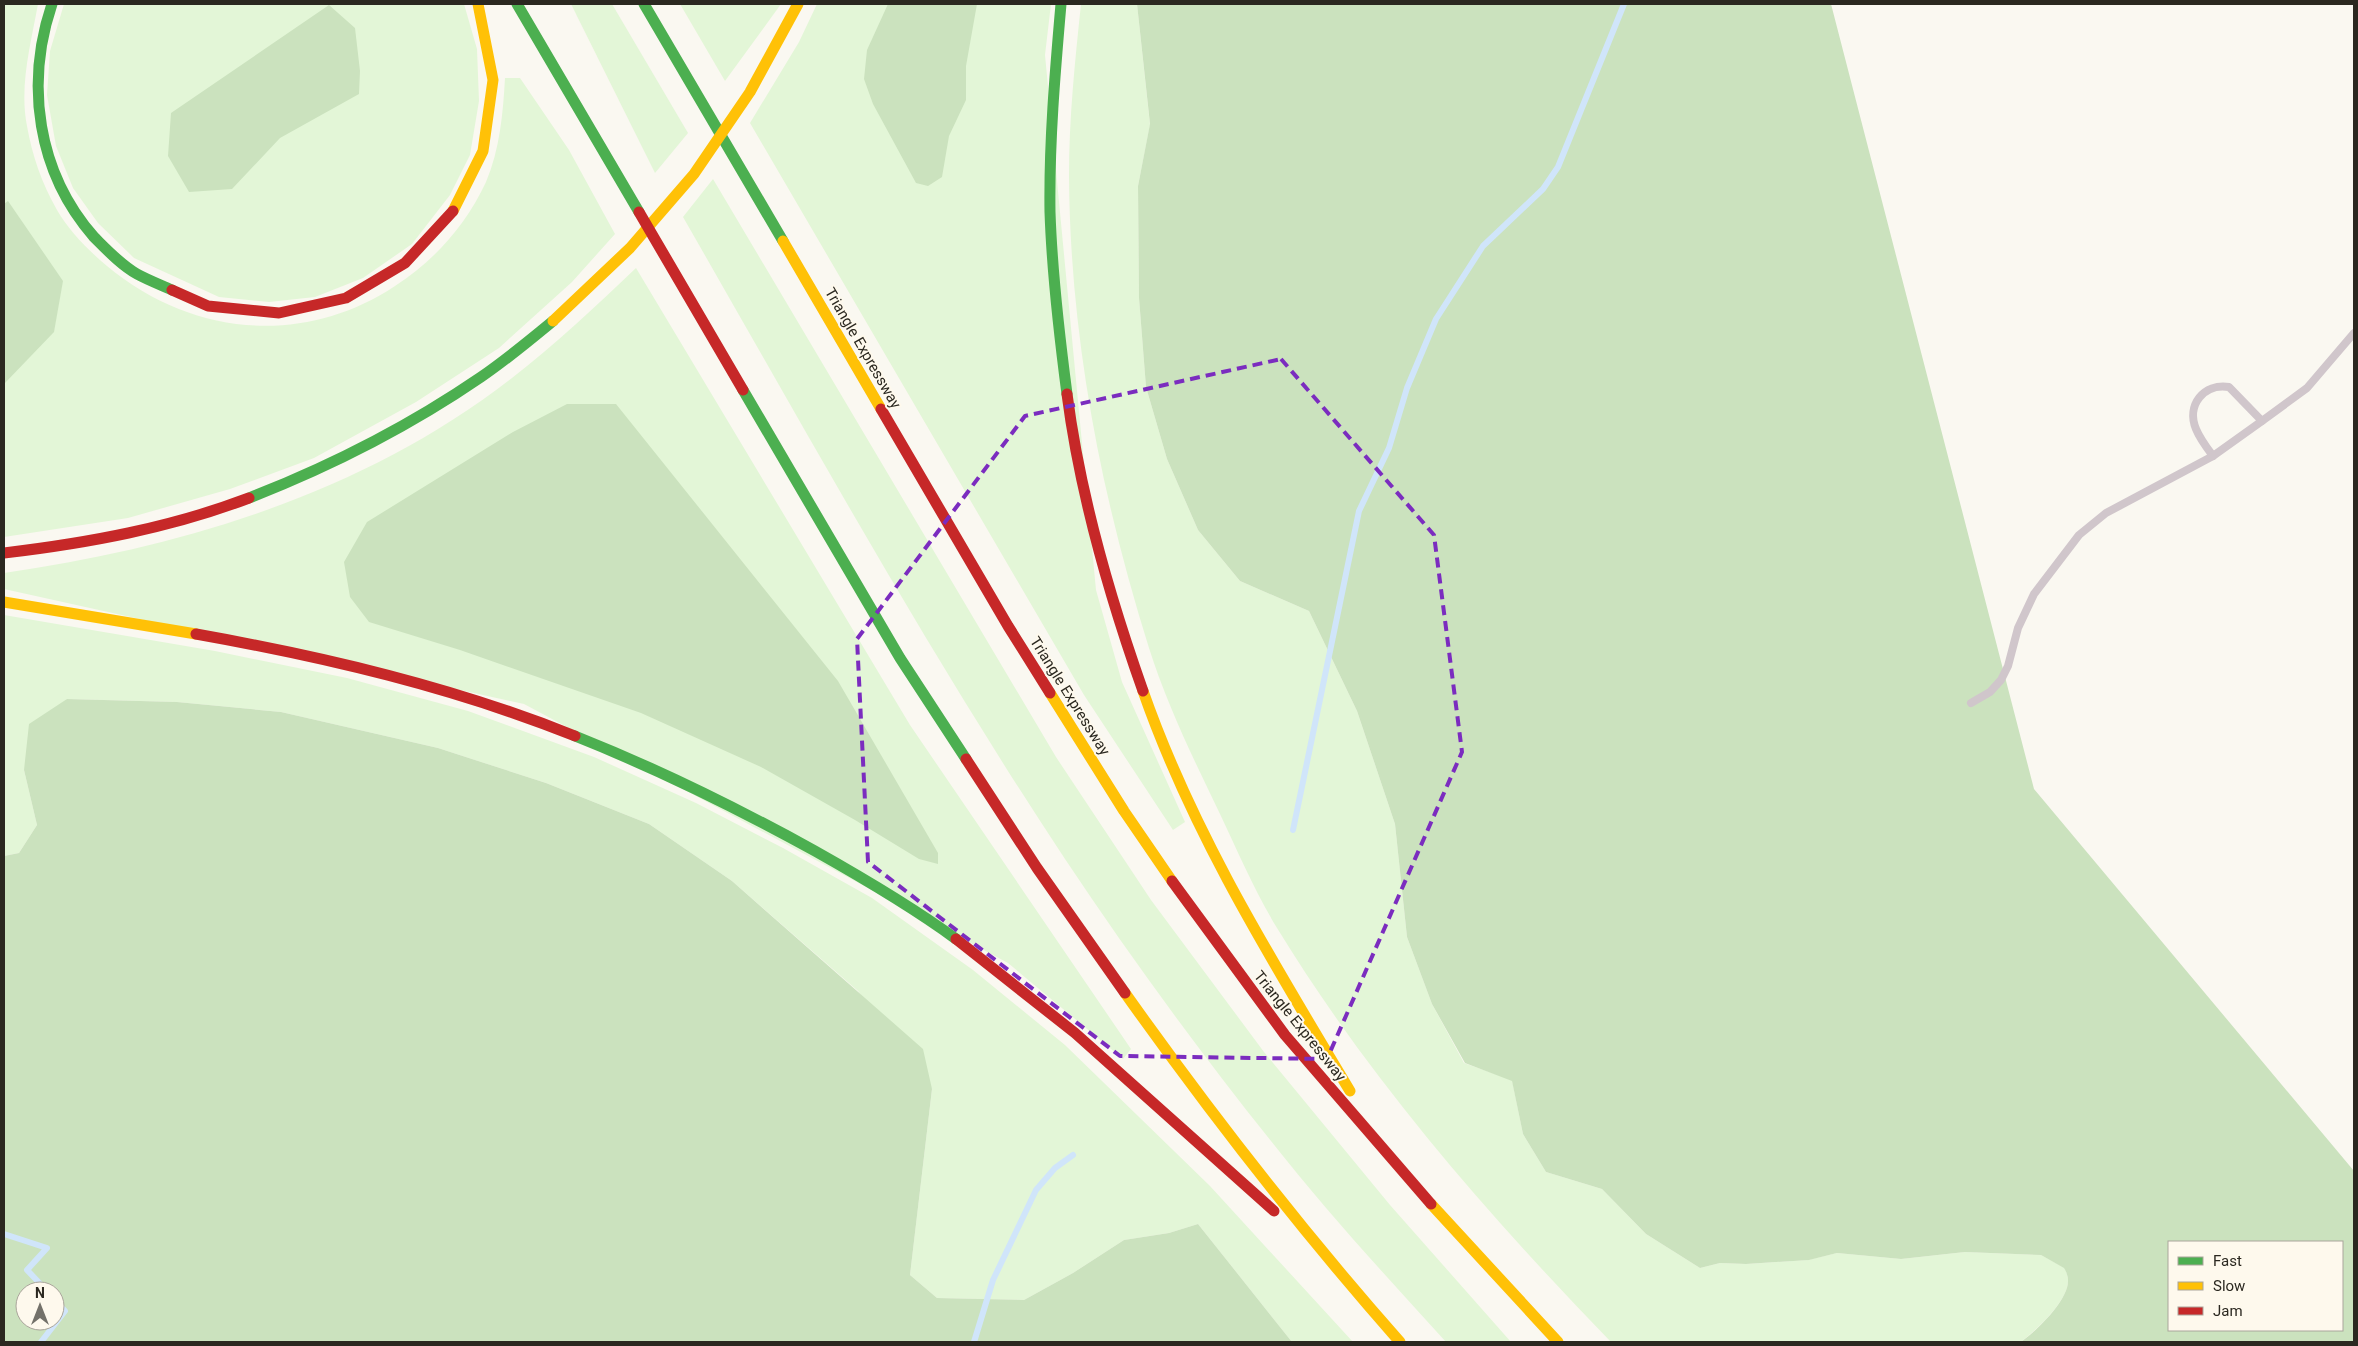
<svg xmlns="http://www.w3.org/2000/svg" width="2358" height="1346" viewBox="0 0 2358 1346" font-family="Roboto,sans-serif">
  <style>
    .green { fill: #e3f6d7 }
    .forest { fill: #cbe2be; fill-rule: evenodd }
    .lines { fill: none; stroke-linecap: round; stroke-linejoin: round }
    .stream { stroke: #d0e5fa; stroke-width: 6 }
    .lane { stroke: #d0c6cb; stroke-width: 8 }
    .fast { stroke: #4caf50; stroke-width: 11 }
    .slow { stroke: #ffc107; stroke-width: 11 }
    .jam { stroke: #c62828; stroke-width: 11 }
    .marked { fill: none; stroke: #7b2cbf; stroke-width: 4; stroke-dasharray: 10 6; stroke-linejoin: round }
    .labels { text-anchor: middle; stroke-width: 4; stroke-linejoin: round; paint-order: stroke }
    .street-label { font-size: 15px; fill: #2b2820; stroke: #fef9ed }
  </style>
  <rect width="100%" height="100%" fill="#faf8f1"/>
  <!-- green -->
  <g class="green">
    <path d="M 4,4 L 38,4 C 31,43 19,86 27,126 C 32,155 42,184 57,210 C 69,231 89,251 107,266 C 191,336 303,347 395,286 C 434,261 466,225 486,182 C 500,149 503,113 505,78 L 520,78 L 569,150 L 615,234 L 572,282 L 499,348 L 416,402 L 314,458 L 230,489 L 128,518 L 4,537 Z"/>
    <polygon points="64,4 464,4 477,49 479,101 470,155 450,195 412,244 363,278 315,297 269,302 219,297 134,258 98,223 73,188 56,146 47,95 50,51"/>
    <polygon points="571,4 612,4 688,133 655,173"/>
    <polygon points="680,4 781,4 725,81"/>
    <polygon points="817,4 1051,4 1045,55 1096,590 1122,682 1185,822 1173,830 1084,695 750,123 799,42"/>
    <path d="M 1081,4 L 1137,4 L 1150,125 L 1138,186 L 1139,298 L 1146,387 L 1167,459 L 1198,530 L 1240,581 L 1309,611 L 1357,711 L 1395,824 L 1407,937 L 1432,1004 L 1464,1063 L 1512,1080 L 1523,1134 L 1546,1172 L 1602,1189 L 1646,1234 L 1700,1268 L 1720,1263 L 1746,1264 L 1808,1260 L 1837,1253 L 1901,1259 L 1965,1252 L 2041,1255 L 2065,1268 C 2066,1271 2068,1276 2068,1280 C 2069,1300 2036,1330 2021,1342 L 1611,1342 C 1488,1215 1370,1080 1277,928 C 1255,892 1238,852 1220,814 C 1194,760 1167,705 1149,648 C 1101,495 1070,337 1069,176 C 1069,118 1075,61 1081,4 Z"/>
    <path d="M 713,179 L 1056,757 L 1151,900 L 1264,1052 L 1390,1205 L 1511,1342 L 1446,1342 C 1386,1276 1326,1211 1271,1141 C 1198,1050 1129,955 1065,859 C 927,651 807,433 683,217 Z"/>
    <path d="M 636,268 L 910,725 L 1131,1049 L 1123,1059 L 1008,963 L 524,704 L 4,589 L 4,573 C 184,547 366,492 512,378 C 556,344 596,306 636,268 Z"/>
    <polygon points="4,615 215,651 347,678 468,711 594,757 696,803 783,848 872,898 973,970 1065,1045 1210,1186 1353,1342 1292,1342 1198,1224 1169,1233 1124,1240 1073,1273 1024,1300 937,1298 910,1275 932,1089 858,991 732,881 649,824 546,783 438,748 281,712 177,702 67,699 24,770 37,825 19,853 4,856"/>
  </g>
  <!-- forest -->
  <g class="forest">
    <polygon points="888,4 977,4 966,66 966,100 949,136 942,177 928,186 916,183 873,104 864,79 867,50"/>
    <path d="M 1137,4 L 1831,4 L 2034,789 L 2354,1171 L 2354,1342 L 2021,1342 C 2036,1331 2069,1300 2068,1280 C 2068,1276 2066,1271 2064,1268 L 2041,1255 L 1965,1252 L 1901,1259 L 1837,1253 L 1809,1260 L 1746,1264 L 1720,1263 L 1700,1268 L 1646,1234 L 1602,1189 L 1546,1172 L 1523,1134 L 1512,1081 L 1465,1063 L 1432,1004 L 1407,937 L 1395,824 L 1357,711 L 1309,611 L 1240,581 L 1198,530 L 1167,459 L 1146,387 L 1139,298 L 1138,186 L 1150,124 ZM 2169,1242 L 2342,1242 L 2342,1330 L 2169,1330 Z"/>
    <polygon points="329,5 355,28 360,71 359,94 280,138 232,189 189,192 168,156 171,113"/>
    <polygon points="8,201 63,281 54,332 4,384 4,204"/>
    <polygon points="567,404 616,404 838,681 938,853 938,864 919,859 855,820 761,767 641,713 460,650 369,622 350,597 344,562 367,522 513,432"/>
    <path d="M 67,699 L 177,702 L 281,712 L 438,748 L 546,783 L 649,824 L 732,881 L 923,1049 L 932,1089 L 910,1275 L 937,1298 L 1024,1300 L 1073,1273 L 1124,1240 L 1169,1233 L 1198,1224 L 1292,1342 L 4,1342 L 4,856 L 19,853 L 37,825 L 24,770 L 29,724 ZM 25,1291 L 55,1291 L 55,1321 L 25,1321 Z"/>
  </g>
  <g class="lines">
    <!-- stream -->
    <g class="stream">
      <polyline points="1293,830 1359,511 1389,448 1407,388 1436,319 1483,246 1543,189 1558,167 1624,4"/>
      <polyline points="4,1234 47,1248 27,1270 47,1291"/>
      <polyline points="41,1342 65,1311 55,1300"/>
      <polyline points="974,1342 993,1280 1036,1190 1055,1168 1073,1155"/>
    </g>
    <!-- lane -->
    <g class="lane">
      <path d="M 2213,456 C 2207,448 2200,439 2196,429 C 2186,405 2204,383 2229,387 L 2262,421"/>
      <polyline points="1971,703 1990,692 2001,680 2008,666 2018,628 2034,594 2079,535 2106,513 2213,456 2262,421 2307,388 2354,333"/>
    </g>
    <!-- fast -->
    <g class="fast">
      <path d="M 52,4 C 25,84 37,172 94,237 C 107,250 121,265 137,274 C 148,280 161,285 172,290"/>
      <polyline points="517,4 639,212"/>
      <polyline points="644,4 783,241"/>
      <path d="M 1061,4 C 1055,73 1049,143 1050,212 C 1052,273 1059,333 1067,394"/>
      <polyline points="743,390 900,658 966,759"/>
      <path d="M 249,498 C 331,466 408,427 481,377 C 506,360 530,340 553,321"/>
      <path d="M 575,736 C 658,769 737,808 815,851 C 863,878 911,906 956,939"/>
    </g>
    <!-- slow -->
    <g class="slow">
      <polyline points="453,211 483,151 493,80 478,4"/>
      <polyline points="783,241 881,409"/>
      <polyline points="553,321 630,248 694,174 750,92 798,4"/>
      <polyline points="4,602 196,634"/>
      <path d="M 1143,691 C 1193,834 1273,962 1350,1091"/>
      <polyline points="1050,693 1124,811 1172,881"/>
      <path d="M 1125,993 C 1211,1114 1302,1231 1400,1342"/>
      <polyline points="1431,1204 1558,1342"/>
    </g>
    <!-- jam -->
    <g class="jam">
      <polyline points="639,212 743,390"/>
      <polyline points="172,290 208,306 279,313 346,298 405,263 453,211"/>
      <path d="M 1067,394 C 1080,495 1109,595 1143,691"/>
      <polyline points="881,409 1008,626 1050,693"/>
      <path d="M 4,553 C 88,543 170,528 249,498"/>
      <path d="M 196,634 C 325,657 453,687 575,736"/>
      <polyline points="966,759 1037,868 1125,993"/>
      <polyline points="1172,881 1285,1035 1431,1204"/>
      <polyline points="956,939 1075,1033 1274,1211"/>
    </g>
  </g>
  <!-- marked area -->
  <path class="marked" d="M 1281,359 L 1434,535 L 1462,752 L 1327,1059 L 1120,1056 L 868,862 L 857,639 L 1025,416 Z"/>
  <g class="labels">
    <!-- street labels -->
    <g class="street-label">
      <text transform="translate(863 348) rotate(60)" y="5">Triangle Expressway</text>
      <text transform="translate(1070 696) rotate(58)" y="5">Triangle Expressway</text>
      <text transform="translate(1300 1026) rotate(51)" y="5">Triangle Expressway</text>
    </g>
  </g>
  <!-- border -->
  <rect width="2358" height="1346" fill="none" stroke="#2b2820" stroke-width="10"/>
  <!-- legend -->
  <rect x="2168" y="1241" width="175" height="90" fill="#fef9ed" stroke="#aaa59b"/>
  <rect x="2178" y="1257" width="25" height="8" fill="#4caf50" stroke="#aaa59b"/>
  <text x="2213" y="1266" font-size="15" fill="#2b2820">Fast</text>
  <rect x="2178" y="1282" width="25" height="8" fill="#ffc107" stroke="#aaa59b"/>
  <text x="2213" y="1291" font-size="15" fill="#2b2820">Slow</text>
  <rect x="2178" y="1307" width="25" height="8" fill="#c62828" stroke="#aaa59b"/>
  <text x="2213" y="1316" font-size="15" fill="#2b2820">Jam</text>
  <!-- north arrow -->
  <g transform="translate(40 1306)"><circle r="24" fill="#fef9ed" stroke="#aaa59b"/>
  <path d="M0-4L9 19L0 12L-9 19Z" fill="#737169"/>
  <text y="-8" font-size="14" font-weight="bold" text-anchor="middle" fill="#2b2820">N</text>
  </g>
</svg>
